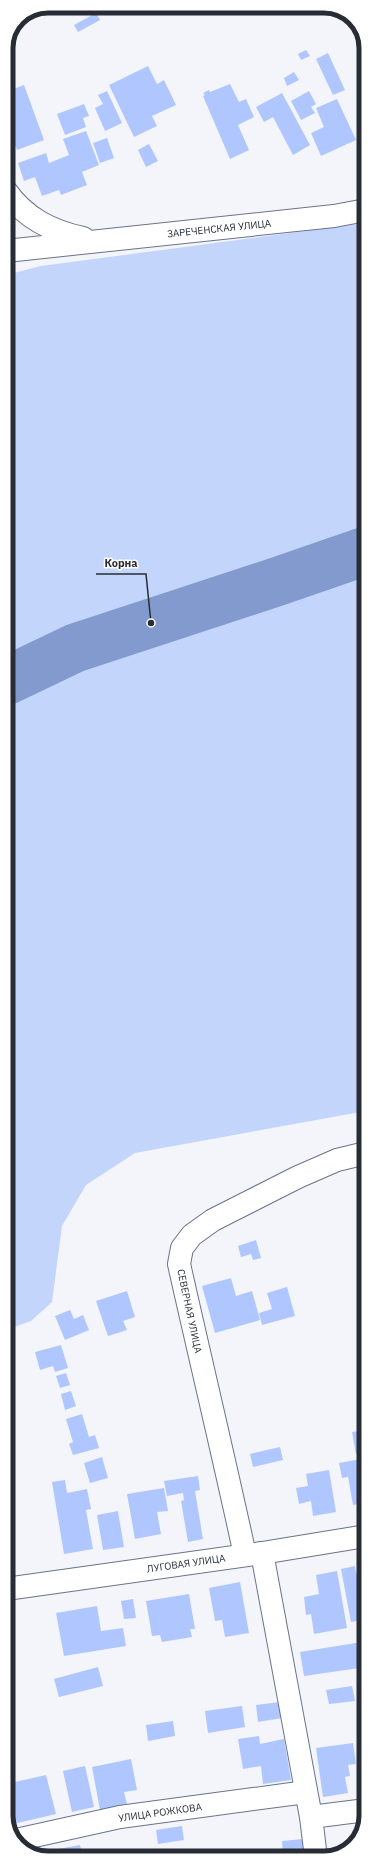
<svg xmlns="http://www.w3.org/2000/svg" width="372" height="1864" viewBox="0 0 372 1864" font-family="'IBM Plex Sans',sans-serif">
  <style>
    .green { fill: #c3d5fb }
    .lines { fill: none; stroke-linecap: round; stroke-linejoin: round }
    .river { stroke: #839ace; stroke-width: 49 }
    .building { fill: #afc7fe }
    .minor-casing { stroke: #69738a; stroke-width: 24 }
    .minor { stroke: #fff; stroke-width: 22 }
    .labels { text-anchor: middle; stroke-width: 3; stroke-linejoin: round; paint-order: stroke }
    .street-label { font-size: 10px; fill: #272c35; stroke: #fff }
    .rim { fill: none; stroke: #272c35; stroke-width: 5 }
    .leader { fill: none; stroke: #272c35; stroke-width: 1.5 }
    .callout-dot { fill: #272c35; stroke: #fff; stroke-width: 1.5 }
    .callout-label { font-size: 11px; text-anchor: middle; font-weight: bold; fill: #272c35; stroke: #fff; stroke-width: 3; stroke-linejoin: round; paint-order: stroke }
  </style>
  <rect width="100%" height="100%" fill="#f3f5fa"/>
  <!-- green -->
  <polygon class="green" points="366,223 366,1111 135,1153 86,1185 62,1226 52,1302 31,1321 6,1330 6,275 41,266"/>
  <g class="lines">
    <!-- river -->
    <polyline class="river" points="6,681 75,648 273,583 366,551"/>
  </g>
  <!-- building -->
  <g class="building">
    <polygon points="96,13 100,20 78,32 74,25"/>
    <polygon points="306,50 310,56 301,60 298,54"/>
    <polygon points="328,53 345,90 333,95 316,59"/>
    <polygon points="366,59 366,71 361,62"/>
    <polygon points="148,66 157,84 164,80 176,105 152,116 157,126 134,137 109,85"/>
    <polygon points="294,72 299,80 287,86 284,78"/>
    <polygon points="230,84 239,102 246,99 254,117 238,125 249,150 230,159 203,96 205,95 203,93 209,90 210,92"/>
    <polygon points="24,85 44,140 17,150 6,121 6,92"/>
    <polygon points="107,91 122,123 105,131 95,108 103,104 98,95"/>
    <polygon points="309,91 316,104 311,107 315,113 301,120 291,101"/>
    <polygon points="282,93 310,145 293,155 273,117 264,122 256,107"/>
    <polygon points="337,99 356,140 321,156 311,133 324,127 316,108"/>
    <polygon points="84,104 89,116 83,118 86,127 65,135 57,114"/>
    <polygon points="86,131 99,165 82,172 87,185 61,195 59,190 42,196 35,177 24,181 18,163 46,153 49,163 69,155 63,139"/>
    <polygon points="107,138 114,158 100,163 93,143"/>
    <polygon points="149,144 158,161 146,167 138,150"/>
    <polygon points="256,1240 261,1258 253,1260 251,1254 241,1257 238,1246"/>
    <polygon points="231,1278 236,1296 252,1291 260,1320 215,1333 202,1286"/>
    <polygon points="287,1287 295,1316 262,1325 259,1313 272,1309 267,1293"/>
    <polygon points="127,1291 135,1317 123,1321 127,1330 108,1336 96,1301"/>
    <polygon points="70,1310 74,1319 83,1315 89,1330 65,1340 55,1316"/>
    <polygon points="61,1345 68,1368 55,1372 53,1366 40,1370 35,1352"/>
    <polygon points="66,1373 70,1385 60,1388 56,1376"/>
    <polygon points="71,1391 76,1406 65,1410 61,1394"/>
    <polygon points="82,1414 89,1437 95,1435 99,1448 73,1455 69,1444 73,1442 66,1419"/>
    <polygon points="366,1430 366,1452 356,1454 352,1432"/>
    <polygon points="280,1447 283,1460 253,1467 250,1454"/>
    <polygon points="102,1457 108,1478 90,1483 84,1463"/>
    <polygon points="366,1458 366,1503 353,1505 348,1477 342,1478 339,1463"/>
    <polygon points="329,1470 336,1512 313,1516 311,1501 299,1504 296,1488 308,1486 306,1474"/>
    <polygon points="198,1476 200,1490 195,1491 203,1539 188,1542 181,1501 184,1500 183,1493 167,1496 164,1481"/>
    <polygon points="65,1480 67,1493 87,1489 91,1509 86,1510 93,1549 64,1554 52,1482"/>
    <polygon points="164,1488 168,1511 157,1512 161,1534 135,1539 127,1494"/>
    <polygon points="118,1511 124,1547 103,1550 97,1515"/>
    <polygon points="355,1566 356,1573 366,1572 366,1619 351,1622 341,1569"/>
    <polygon points="337,1571 347,1628 314,1634 311,1614 306,1615 304,1597 319,1594 316,1575"/>
    <polygon points="240,1582 249,1633 225,1637 222,1620 215,1621 209,1588"/>
    <polygon points="189,1594 195,1629 190,1629 192,1637 162,1642 160,1635 152,1636 146,1601"/>
    <polygon points="133,1599 136,1618 124,1619 121,1601"/>
    <polygon points="97,1606 101,1631 123,1628 126,1646 64,1656 56,1613"/>
    <polygon points="362,1642 366,1667 304,1676 300,1652"/>
    <polygon points="98,1667 103,1686 59,1697 54,1679"/>
    <polygon points="352,1686 355,1701 329,1704 326,1690"/>
    <polygon points="280,1702 282,1718 258,1722 256,1705"/>
    <polygon points="242,1706 245,1727 208,1733 205,1711"/>
    <polygon points="173,1721 175,1736 148,1741 146,1725"/>
    <polygon points="259,1736 260,1744 284,1739 291,1780 263,1784 261,1766 243,1769 238,1739"/>
    <polygon points="353,1743 356,1764 348,1765 350,1776 345,1777 348,1793 323,1797 316,1748"/>
    <polygon points="131,1759 137,1790 124,1792 127,1804 100,1810 92,1767"/>
    <polygon points="85,1766 94,1807 72,1812 63,1771"/>
    <polygon points="46,1775 56,1814 13,1824 6,1797 6,1784"/>
    <polygon points="182,1826 184,1840 158,1844 156,1830"/>
    <polygon points="303,1839 305,1858 283,1858 282,1841"/>
    <polygon points="80,1845 83,1857 60,1858 58,1849"/>
  </g>
  <g class="lines">
    <defs>
      <g id="minor">
        <path d="M 6,191 C 25,218 51,231 83,238"/>
        <polyline points="6,251 334,216 366,210"/>
        <polyline points="262,1553 311,1817 316,1858"/>
        <path d="M 245,1555 C 224,1458 201,1362 179,1264 L 182,1248 L 192,1235 L 213,1220 L 298,1177 L 337,1160 L 366,1153"/>
        <polyline points="6,1589 262,1553 366,1536"/>
        <polyline points="311,1817 366,1810"/>
        <polyline points="16,1840 120,1817 306,1792"/>
      </g>
    </defs>
    <!-- minor casing -->
    <use href="#minor" class="minor-casing"/>
    <!-- minor -->
    <use href="#minor" class="minor"/>
  </g>
  <g class="labels">
    <!-- street labels -->
    <g class="street-label">
      <text transform="translate(219 228) rotate(-6)" y="4">ЗАРЕЧЕНСКАЯ УЛИЦА</text>
      <text transform="translate(190 1311) rotate(78)" y="4">СЕВЕРНАЯ УЛИЦА</text>
      <text transform="translate(186 1563) rotate(-8)" y="4">ЛУГОВАЯ УЛИЦА</text>
      <text transform="translate(160 1812) rotate(-8)" y="4">УЛИЦА РОЖКОВА</text>
    </g>
  </g>
  <!-- crop -->
  <path d="M0 0H372V1864H0ZM48 13H324A35 35 0 0 1 359 48V1816A35 35 0 0 1 324 1851H48A35 35 0 0 1 13 1816V48A35 35 0 0 1 48 13Z" fill="#fff" fill-rule="evenodd"/>
  <path class="rim" d="M48 13H324A35 35 0 0 1 359 48V1816A35 35 0 0 1 324 1851H48A35 35 0 0 1 13 1816V48A35 35 0 0 1 48 13Z"/>
  <!-- callouts -->
  <path class="leader" d="M151 623L146 574H96"/>
  <circle class="callout-dot" cx="151" cy="623" r="4"/>
  <g class="callout-label">
    <text x="121" y="567">Корна</text>
  </g>
</svg>
